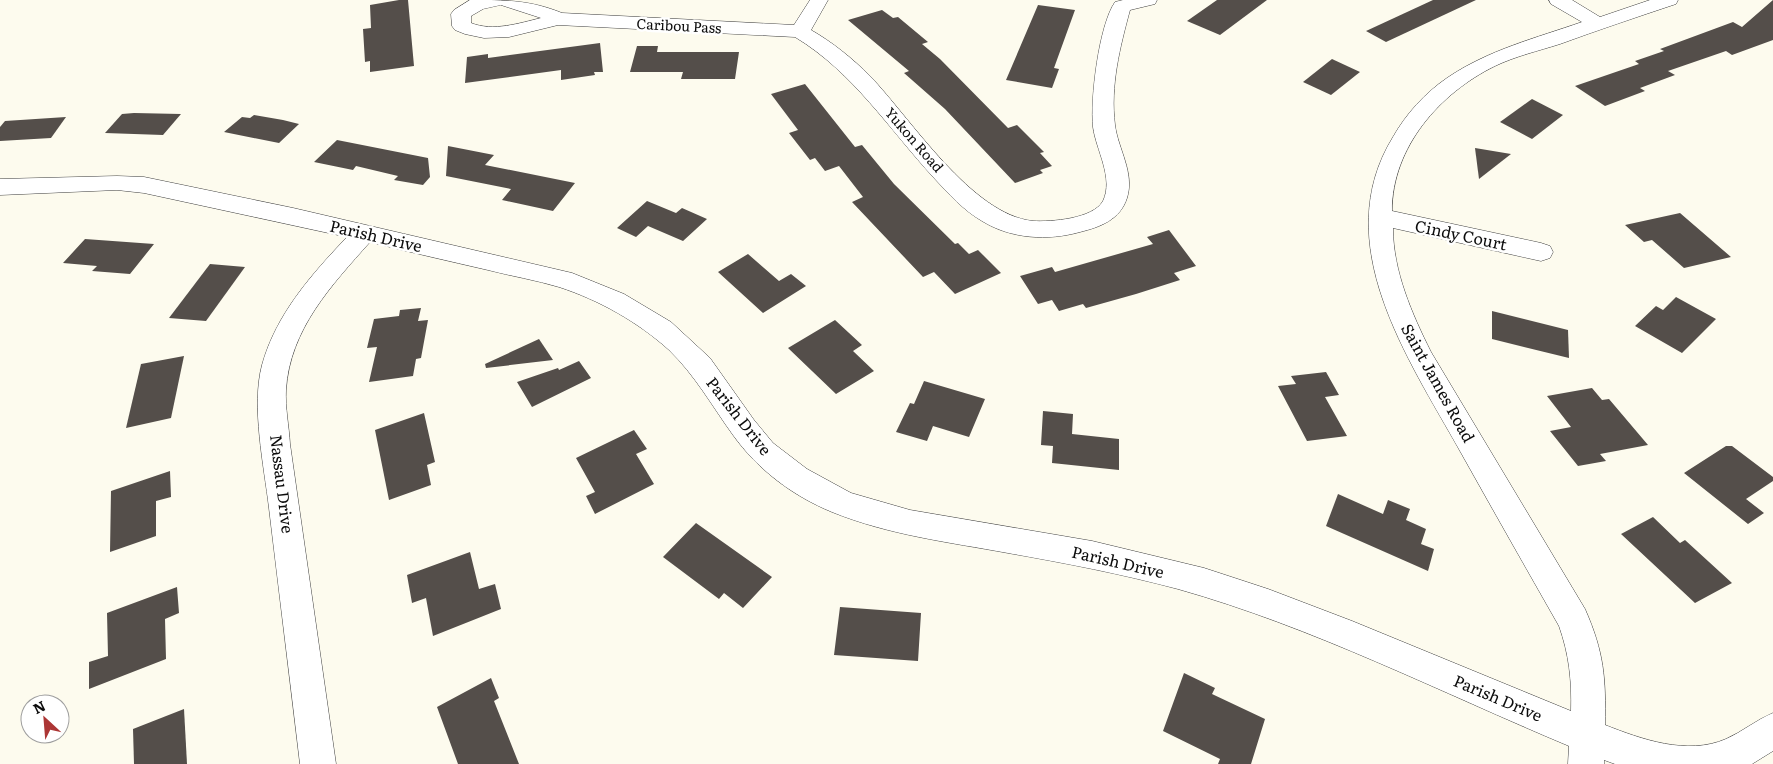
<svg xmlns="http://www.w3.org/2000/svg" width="1773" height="764" viewBox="0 0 1773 764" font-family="Literata,serif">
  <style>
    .building { fill: #544e4a }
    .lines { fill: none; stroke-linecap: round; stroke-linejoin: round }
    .minor-casing { stroke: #3f3f3f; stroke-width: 1 }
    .minor { fill: #fff; fill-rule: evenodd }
    .labels { text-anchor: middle; stroke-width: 5; stroke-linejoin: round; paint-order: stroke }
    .far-street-label { font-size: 14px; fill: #0c0c0c; stroke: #fff }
    .street-label { font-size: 16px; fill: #0c0c0c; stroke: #fff }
  </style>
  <rect width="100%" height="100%" fill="#fdfbee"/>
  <!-- building -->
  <g class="building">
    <polygon points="399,0 408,0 414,66 370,72 370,61 365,62 363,29 371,28 370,5"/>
    <polygon points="1217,0 1267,0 1220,35 1187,21"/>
    <polygon points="1433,0 1476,0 1386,42 1366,31"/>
    <polygon points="1773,0 1773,40 1732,55 1726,51 1668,71 1675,75 1640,88 1645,91 1605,106 1575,86 1639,64 1635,61 1664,51 1660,49 1733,22 1742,27"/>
    <polygon points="1038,5 1075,10 1054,68 1059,69 1052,88 1006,80"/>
    <polygon points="882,10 893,18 898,17 928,42 922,44 940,59 1008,128 1017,125 1044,152 1040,153 1052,166 1040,170 1043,173 1015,183 945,109 904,73 909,71 848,20"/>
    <polygon points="600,43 603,72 594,72 595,75 561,80 561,70 465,83 467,57 488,54 488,58"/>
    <polygon points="637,46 658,46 657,52 739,52 735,79 681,79 683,72 630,72"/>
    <polygon points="1332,59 1360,72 1331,95 1303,82"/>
    <polygon points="805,84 855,147 862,145 894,184 955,244 958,243 969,254 978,250 1001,273 955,294 934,272 923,277 852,202 863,197 839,166 825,171 815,158 810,160 789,133 798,130 771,94"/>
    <polygon points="1532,99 1563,115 1532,139 1500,122"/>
    <polygon points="134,113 181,114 163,135 105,133 122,114"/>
    <polygon points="254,115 283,120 299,124 279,143 224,132 242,117 250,118"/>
    <polygon points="66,117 51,138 0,141 0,127 5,121"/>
    <polygon points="337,140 428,158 430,177 423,185 394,180 398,176 356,166 353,170 314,162"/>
    <polygon points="448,146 494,155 485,165 575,183 553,211 502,200 511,189 446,176"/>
    <polygon points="1475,148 1511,154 1479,179"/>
    <polygon points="647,201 676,213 682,208 707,219 683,241 648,226 636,237 617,228"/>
    <polygon points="1680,213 1731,257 1684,268 1652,240 1644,242 1625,225"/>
    <polygon points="1169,230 1196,266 1174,273 1180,280 1136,294 1086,308 1083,304 1059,311 1052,300 1038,304 1020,276 1052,267 1055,272 1153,244 1147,237"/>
    <polygon points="85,239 154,244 130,274 92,271 97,266 63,263"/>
    <polygon points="748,254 779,281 791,274 806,286 763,313 718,272"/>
    <polygon points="210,264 245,267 206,321 169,318"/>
    <polygon points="1676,297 1716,319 1682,353 1635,326 1656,306 1663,310"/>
    <polygon points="421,308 418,321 428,320 421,358 416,359 413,376 369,382 377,347 367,348 374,319 399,316 400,310"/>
    <polygon points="1492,311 1568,330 1569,358 1492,339"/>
    <polygon points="835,320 862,345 853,351 874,371 836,394 788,348"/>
    <polygon points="539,339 553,360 486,368 485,364"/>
    <polygon points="184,356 171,418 126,428 141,364"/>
    <polygon points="579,361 591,378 532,407 517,382 558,368 559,370"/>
    <polygon points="1326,372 1339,395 1325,397 1347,436 1307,441 1278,386 1296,384 1291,376"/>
    <polygon points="924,381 985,399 969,437 933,426 927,441 896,432 910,403 914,404"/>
    <polygon points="1592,388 1602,400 1609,399 1648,445 1600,454 1606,461 1578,466 1550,431 1571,427 1547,396"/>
    <polygon points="1043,411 1073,414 1072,434 1119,439 1119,470 1052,463 1053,446 1041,445"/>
    <polygon points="424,413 435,462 427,465 431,485 389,500 375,430"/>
    <polygon points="634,430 647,449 636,454 654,484 595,514 586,496 595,492 576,458"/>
    <polygon points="1726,446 1732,446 1773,477 1773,481 1746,499 1764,513 1748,524 1684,473"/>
    <polygon points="170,471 171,497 156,501 156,536 110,552 111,491"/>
    <polygon points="1338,494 1383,514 1388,500 1410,509 1406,520 1426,529 1421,544 1434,549 1428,571 1326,526"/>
    <polygon points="1653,517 1680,543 1685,540 1732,583 1695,603 1621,534"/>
    <polygon points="696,523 772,577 743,608 724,593 719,599 663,557"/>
    <polygon points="470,552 479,589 495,584 501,609 433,636 426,598 412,603 407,575"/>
    <polygon points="177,587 179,613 165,619 166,659 89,689 89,662 108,656 107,613"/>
    <polygon points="840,607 921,613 918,661 834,655"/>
    <polygon points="1184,673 1215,688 1212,694 1265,719 1251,764 1218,764 1220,759 1163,731"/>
    <polygon points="491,678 499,698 494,701 519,764 458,764 437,707"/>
    <polygon points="184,709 187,764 134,764 133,729"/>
  </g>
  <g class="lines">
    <defs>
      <g id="minor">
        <path d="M 470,0 C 505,0 530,0 562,13 L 794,25 L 810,0 L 828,0 L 811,30 C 832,42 852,58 870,76 C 911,119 972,215 1033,221 C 1051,222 1093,219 1103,201 C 1114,178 1096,150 1093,127 C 1090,99 1099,25 1115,2 L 1123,0 L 1157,0 L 1155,4 L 1130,10 C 1120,47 1110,86 1115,125 C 1118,149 1135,173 1127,198 C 1120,220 1100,227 1080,232 C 1048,241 1011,239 982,221 C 963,210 949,194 934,178 C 889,129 853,72 795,37 L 558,25 L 509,37 L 484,38 L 465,34 L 455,30 L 452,26 L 451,14 L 454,10 ZM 501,5 L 541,18 C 520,23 493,32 471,23 L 471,16 L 483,9 Z"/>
        <path d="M 1549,0 L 1572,0 L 1600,17 L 1650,0 L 1678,0 L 1676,4 C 1637,17 1598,30 1560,44 C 1538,51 1516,56 1495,66 C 1440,93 1392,147 1392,211 L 1541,243 L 1550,246 L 1553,252 L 1550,258 L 1541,261 L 1393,228 C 1393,271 1412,314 1431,352 L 1585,609 C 1604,652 1606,678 1605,725 C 1641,739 1687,756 1726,739 C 1742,732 1756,720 1773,713 L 1773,751 L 1752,764 L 1615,764 L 1604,760 L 1604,764 L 1568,764 L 1569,746 C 1440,692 1313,627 1178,589 C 1122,574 1065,563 1008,553 C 948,542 889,535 832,512 C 793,496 758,470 733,435 C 712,406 695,375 669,350 C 638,322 599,300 559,287 C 536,280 511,276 488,270 C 449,261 409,252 370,242 C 331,286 290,329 286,390 C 285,408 289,426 290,444 L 336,764 L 300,764 C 290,679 279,593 269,508 C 264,466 251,406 262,365 C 276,314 312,274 347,237 L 144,193 L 117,190 L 0,195 L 0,179 L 117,176 L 144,177 L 293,208 L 572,273 L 624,294 L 671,322 L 710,358 L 754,420 L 773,443 L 807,469 L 851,493 L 910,510 L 1092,541 L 1204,568 L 1268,589 L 1352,621 L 1571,711 C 1572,681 1569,654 1559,626 C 1526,568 1493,510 1460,451 C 1408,358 1328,243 1393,137 C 1406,114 1425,93 1447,78 C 1488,50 1536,38 1582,22 L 1551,4 Z"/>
      </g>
    </defs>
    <!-- minor casing -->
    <use href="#minor" class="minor-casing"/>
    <!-- minor -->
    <use href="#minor" class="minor"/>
  </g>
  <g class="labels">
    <!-- far-street labels -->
    <g class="far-street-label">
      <text transform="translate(679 26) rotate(3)" y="5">Caribou Pass</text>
      <text transform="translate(914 140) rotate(49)" y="5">Yukon Road</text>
    </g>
    <!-- street labels -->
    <g class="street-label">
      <text transform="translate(1461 235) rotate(12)" y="6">Cindy Court</text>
      <text transform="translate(376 236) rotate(13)" y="6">Parish Drive</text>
      <text transform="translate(1438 383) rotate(61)" y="6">Saint James Road</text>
      <text transform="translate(739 416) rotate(52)" y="6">Parish Drive</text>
      <text transform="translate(282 484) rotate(83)" y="6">Nassau Drive</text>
      <text transform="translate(1118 562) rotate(13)" y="6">Parish Drive</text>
      <text transform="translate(1498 698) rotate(23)" y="6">Parish Drive</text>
    </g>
  </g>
  <!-- north arrow -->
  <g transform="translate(45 719) rotate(334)"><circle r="24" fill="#ffffff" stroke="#9e9e9e"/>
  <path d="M0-4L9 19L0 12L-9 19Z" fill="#ac3635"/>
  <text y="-8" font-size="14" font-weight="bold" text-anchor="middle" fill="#0c0c0c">N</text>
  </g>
</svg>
